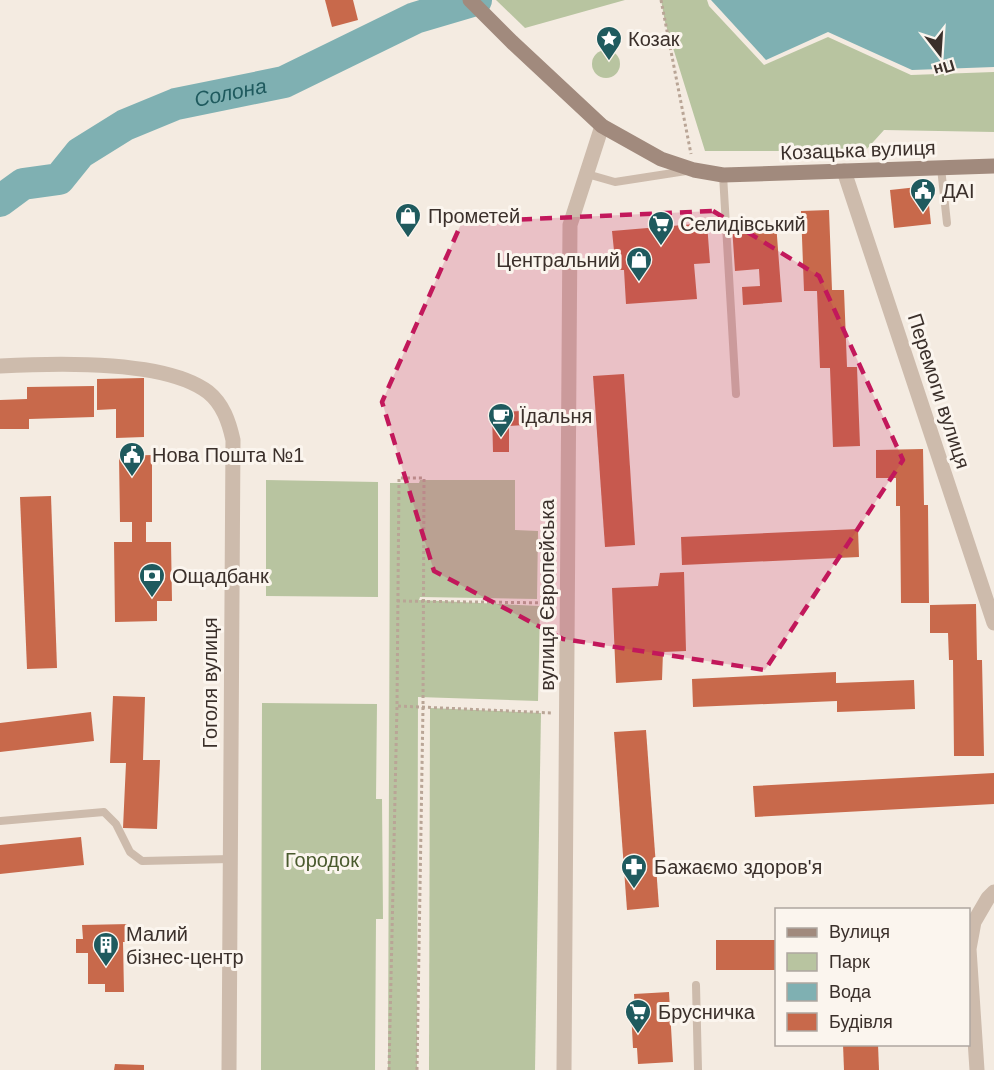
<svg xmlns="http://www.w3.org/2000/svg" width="994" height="1070" viewBox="0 0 994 1070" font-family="Helvetica,sans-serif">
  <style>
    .green { fill: #b8c4a0 }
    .water { fill: #7fb0b2 }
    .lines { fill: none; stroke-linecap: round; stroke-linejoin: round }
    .river { stroke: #7fb0b2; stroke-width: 32 }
    .building { fill: #c8694b }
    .path { stroke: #b9a596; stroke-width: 3; stroke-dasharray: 3 3; stroke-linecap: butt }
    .service { stroke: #cdbbac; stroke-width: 8 }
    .minor { stroke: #cdbbac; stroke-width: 15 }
    .secondary { stroke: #a18a7d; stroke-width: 15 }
    .marked { fill: #c2185b; fill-opacity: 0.2; stroke: #c2185b; stroke-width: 4.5; stroke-dasharray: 12 8; stroke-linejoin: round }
    .labels { text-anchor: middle; stroke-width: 6; stroke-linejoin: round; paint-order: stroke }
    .poi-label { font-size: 20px; fill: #3b302b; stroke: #fbf5ee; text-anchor: start }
    .street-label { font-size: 20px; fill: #3b302b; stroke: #fbf5ee }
    .park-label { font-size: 20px; fill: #4a5a2e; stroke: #fbf5ee }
    .water-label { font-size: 21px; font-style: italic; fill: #1f5a5e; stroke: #fbf5ee }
  </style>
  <rect width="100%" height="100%" fill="#f4ebe1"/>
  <!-- green -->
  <g class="green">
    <polygon points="496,0 625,0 525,28"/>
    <polygon points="661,0 707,0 709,6 764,65 828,37 911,75 994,72 994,132 884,130 865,151 705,151 665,22"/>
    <circle cx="606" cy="64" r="14"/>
    <polygon points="266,480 378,482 378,597 266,596"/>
    <polygon points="420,480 515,480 515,530 538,531 537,599 420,597 419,600 540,606 538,701 418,697 417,1070 388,1070 390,483 419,483"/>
    <polygon points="262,703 377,704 376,799 382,799 383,919 376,919 375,1070 261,1070"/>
    <polygon points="430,708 541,713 535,1070 429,1070"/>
  </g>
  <!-- water -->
  <polygon class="water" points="711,0 994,0 994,67 912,70 828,32 766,60"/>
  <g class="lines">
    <!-- river -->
    <path class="river" id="s1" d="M 0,201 L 23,184 L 59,179 L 80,153 L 125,125 L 176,104 L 284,82 L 415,18 L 476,0"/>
  </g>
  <!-- building -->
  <g class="building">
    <polygon points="325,0 353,0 358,20 332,27"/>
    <polygon points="927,186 931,224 894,228 890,190"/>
    <polygon points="829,210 832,290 844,290 847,367 857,367 860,446 833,447 830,368 820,368 817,291 804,291 801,211"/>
    <polygon points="707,223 710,263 694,264 697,299 626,304 624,270 616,270 612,231"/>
    <polygon points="776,223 782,302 743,305 742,287 760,286 759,269 735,271 732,226"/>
    <polygon points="624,374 635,545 605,547 593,376"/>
    <polygon points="144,378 144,437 116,438 116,409 97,410 97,379"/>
    <polygon points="94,386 94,417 29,419 29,429 0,429 0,400 27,399 27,387"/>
    <polygon points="524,411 525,425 509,426 509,452 493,452 492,412"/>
    <polygon points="923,449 924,505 928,505 929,603 901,603 900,506 896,506 896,478 876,478 876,450"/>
    <polygon points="152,455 152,522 146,522 146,542 171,542 172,601 157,601 157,621 115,622 114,542 132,542 132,522 120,522 119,456"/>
    <polygon points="51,496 57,668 27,669 20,497"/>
    <polygon points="858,529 859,557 682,565 681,537"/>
    <polygon points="684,572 686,651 663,652 662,680 616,683 612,588 658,586 660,573"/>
    <polygon points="976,604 977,660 982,660 984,756 954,756 953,660 949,660 948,633 930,633 930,605"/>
    <polygon points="836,672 836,683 914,680 915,709 837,712 837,701 693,707 692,679"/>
    <polygon points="113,696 145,697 143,760 160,760 157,829 123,828 126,763 110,763"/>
    <polygon points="91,712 94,741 0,752 0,723"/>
    <polygon points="646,730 659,907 627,910 614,732"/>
    <polygon points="994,773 994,804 755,817 753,786"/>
    <polygon points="81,837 84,865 0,874 0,845"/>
    <polygon points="129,924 129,942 123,942 124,992 105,992 105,984 88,984 88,953 76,953 76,939 83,939 82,925"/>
    <rect x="716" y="940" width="60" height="30"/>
    <polygon points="669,992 673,1062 638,1064 637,1048 633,1048 631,1010 635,1010 634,994"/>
    <polygon points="843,1044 878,1044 879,1070 844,1070"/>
    <polygon points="115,1064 144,1065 144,1070 114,1070"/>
  </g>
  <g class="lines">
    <!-- path -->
    <g class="path">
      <polyline points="661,0 691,154"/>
      <polyline points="397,601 554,603"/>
      <polyline points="398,706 553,713"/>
      <polyline points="389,1070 397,706 399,478 424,478 423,707 417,1070"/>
    </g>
    <!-- service -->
    <g class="service">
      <polyline points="941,168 947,223"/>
      <polyline points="587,174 615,182 686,171"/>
      <polyline points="723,175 736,394"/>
      <polyline points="0,821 104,812 116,824 130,852 142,861 230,859"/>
      <polyline points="696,985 698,1070"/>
    </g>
    <!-- minor -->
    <g class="minor">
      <polyline points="844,171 994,623"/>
      <path d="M 0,366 C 54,363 165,359 208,392 C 223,404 229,422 233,440 L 229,1070"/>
      <polyline points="564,1070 570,225 602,126"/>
      <polyline points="977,1070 969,949 974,922 988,898 994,892"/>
    </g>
    <!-- secondary -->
    <polyline class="secondary" points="470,0 512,42 602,126 661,159 694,170 723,175 994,166"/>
  </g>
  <!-- marked area -->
  <path class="marked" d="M 713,211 L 819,276 L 903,460 L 765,670 L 563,639 L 434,571 L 382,402 L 462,222 Z"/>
  <!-- icons -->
  <defs>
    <symbol id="sight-pin" viewBox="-11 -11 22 30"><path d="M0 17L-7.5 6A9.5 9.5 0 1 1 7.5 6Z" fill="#1f5a5e" stroke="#fbf5ee"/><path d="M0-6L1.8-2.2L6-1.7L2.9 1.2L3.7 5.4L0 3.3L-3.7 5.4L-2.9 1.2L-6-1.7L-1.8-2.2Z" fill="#fff"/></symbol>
    <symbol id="civic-pin" viewBox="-11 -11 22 30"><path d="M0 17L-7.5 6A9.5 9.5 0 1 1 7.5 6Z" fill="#1f5a5e" stroke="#fbf5ee"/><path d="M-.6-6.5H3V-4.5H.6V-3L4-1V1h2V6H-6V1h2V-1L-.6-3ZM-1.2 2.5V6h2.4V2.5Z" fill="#fff"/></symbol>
    <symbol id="shop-pin" viewBox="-11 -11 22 30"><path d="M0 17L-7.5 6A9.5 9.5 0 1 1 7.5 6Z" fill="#1f5a5e" stroke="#fbf5ee"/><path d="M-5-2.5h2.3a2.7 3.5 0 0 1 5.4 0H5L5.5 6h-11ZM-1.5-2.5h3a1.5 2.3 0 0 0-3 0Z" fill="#fff"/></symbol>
    <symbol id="supermarket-pin" viewBox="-11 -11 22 30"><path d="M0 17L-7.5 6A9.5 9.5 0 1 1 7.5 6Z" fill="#1f5a5e" stroke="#fbf5ee"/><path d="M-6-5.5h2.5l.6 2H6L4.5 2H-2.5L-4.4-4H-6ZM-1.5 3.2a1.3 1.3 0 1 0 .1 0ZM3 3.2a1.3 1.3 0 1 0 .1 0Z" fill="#fff"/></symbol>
    <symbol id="cafe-pin" viewBox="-11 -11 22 30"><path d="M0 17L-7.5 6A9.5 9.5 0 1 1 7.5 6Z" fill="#1f5a5e" stroke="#fbf5ee"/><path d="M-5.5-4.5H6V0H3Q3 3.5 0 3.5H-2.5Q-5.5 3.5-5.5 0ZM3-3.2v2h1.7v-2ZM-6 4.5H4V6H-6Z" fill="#fff"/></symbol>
    <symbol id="bank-pin" viewBox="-11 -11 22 30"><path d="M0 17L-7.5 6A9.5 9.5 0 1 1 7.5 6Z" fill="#1f5a5e" stroke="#fbf5ee"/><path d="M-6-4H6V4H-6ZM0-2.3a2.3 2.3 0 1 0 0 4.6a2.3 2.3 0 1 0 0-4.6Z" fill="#fff"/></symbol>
    <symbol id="pharmacy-pin" viewBox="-11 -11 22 30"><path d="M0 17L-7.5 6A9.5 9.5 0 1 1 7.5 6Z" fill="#1f5a5e" stroke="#fbf5ee"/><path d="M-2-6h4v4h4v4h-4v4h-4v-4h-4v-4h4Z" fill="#fff"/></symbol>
    <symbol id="building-pin" viewBox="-11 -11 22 30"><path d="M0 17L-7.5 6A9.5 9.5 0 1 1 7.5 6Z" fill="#1f5a5e" stroke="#fbf5ee"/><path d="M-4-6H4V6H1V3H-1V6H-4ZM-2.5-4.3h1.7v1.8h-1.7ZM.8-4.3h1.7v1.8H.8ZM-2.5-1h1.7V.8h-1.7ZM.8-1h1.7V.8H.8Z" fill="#fff"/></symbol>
  </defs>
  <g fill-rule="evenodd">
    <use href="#sight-pin" x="594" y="24" width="30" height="40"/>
    <use href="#civic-pin" x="908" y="176" width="30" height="40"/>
    <use href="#shop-pin" x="393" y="201" width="30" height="40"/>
    <use href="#supermarket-pin" x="646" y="209" width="30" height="40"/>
    <use href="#shop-pin" x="624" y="245" width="30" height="40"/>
    <use href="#cafe-pin" x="486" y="401" width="30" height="40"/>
    <use href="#civic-pin" x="117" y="440" width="30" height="40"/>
    <use href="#bank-pin" x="137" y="561" width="30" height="40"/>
    <use href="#pharmacy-pin" x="619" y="852" width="30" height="40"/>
    <use href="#building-pin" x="91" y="930" width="30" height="40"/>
    <use href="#supermarket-pin" x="623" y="997" width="30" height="40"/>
  </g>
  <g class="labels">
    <!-- poi labels -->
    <g class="poi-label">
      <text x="628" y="46">Козак</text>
      <text x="942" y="198">ДАІ</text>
      <text x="428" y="223">Прометей</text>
      <text x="680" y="231">Селидівський</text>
      <text x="620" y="267" text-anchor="end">Центральний</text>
      <text x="520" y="423">Їдальня</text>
      <text x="152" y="462">Нова Пошта №1</text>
      <text x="172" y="583">Ощадбанк</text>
      <text x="654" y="874">Бажаємо здоров'я</text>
      <text x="126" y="941">Малий<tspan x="126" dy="23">бізнес-центр</tspan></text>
      <text x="658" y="1019">Брусничка</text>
    </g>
    <!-- street labels -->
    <g class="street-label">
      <text transform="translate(858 150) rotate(-2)" y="7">Козацька вулиця</text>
      <text transform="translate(939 391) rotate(72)" y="7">Перемоги вулиця</text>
      <text transform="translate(547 595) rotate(-90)" y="7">вулиця Європейська</text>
      <text transform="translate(210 683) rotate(-90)" y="7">Гоголя вулиця</text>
    </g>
    <!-- park labels -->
    <g class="park-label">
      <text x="322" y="867">Городок</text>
    </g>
    <!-- water labels -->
    <g class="water-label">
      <text dy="7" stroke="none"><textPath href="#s1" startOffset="262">Солона</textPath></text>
    </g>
  </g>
  <!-- legend -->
  <rect x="775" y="908" width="195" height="138" fill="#fbf5ee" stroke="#aea6a0" stroke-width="1.5"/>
  <rect x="787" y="928" width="30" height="9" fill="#a18a7d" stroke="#aea6a0" stroke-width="1.5"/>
  <text x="829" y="938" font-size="18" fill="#3b302b">Вулиця</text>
  <rect x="787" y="953" width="30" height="18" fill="#b8c4a0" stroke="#aea6a0" stroke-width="1.5"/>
  <text x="829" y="968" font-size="18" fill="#3b302b">Парк</text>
  <rect x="787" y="983" width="30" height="18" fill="#7fb0b2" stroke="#aea6a0" stroke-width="1.5"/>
  <text x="829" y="998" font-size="18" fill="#3b302b">Вода</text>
  <rect x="787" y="1013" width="30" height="18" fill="#c8694b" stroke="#aea6a0" stroke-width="1.5"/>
  <text x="829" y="1028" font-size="18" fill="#3b302b">Будівля</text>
  <!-- north arrow -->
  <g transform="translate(940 54) rotate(163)" stroke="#fbf5ee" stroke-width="4.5" paint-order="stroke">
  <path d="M0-4.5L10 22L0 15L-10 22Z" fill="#3b302b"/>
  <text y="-9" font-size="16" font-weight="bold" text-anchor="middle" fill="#3b302b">Пн</text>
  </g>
</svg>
